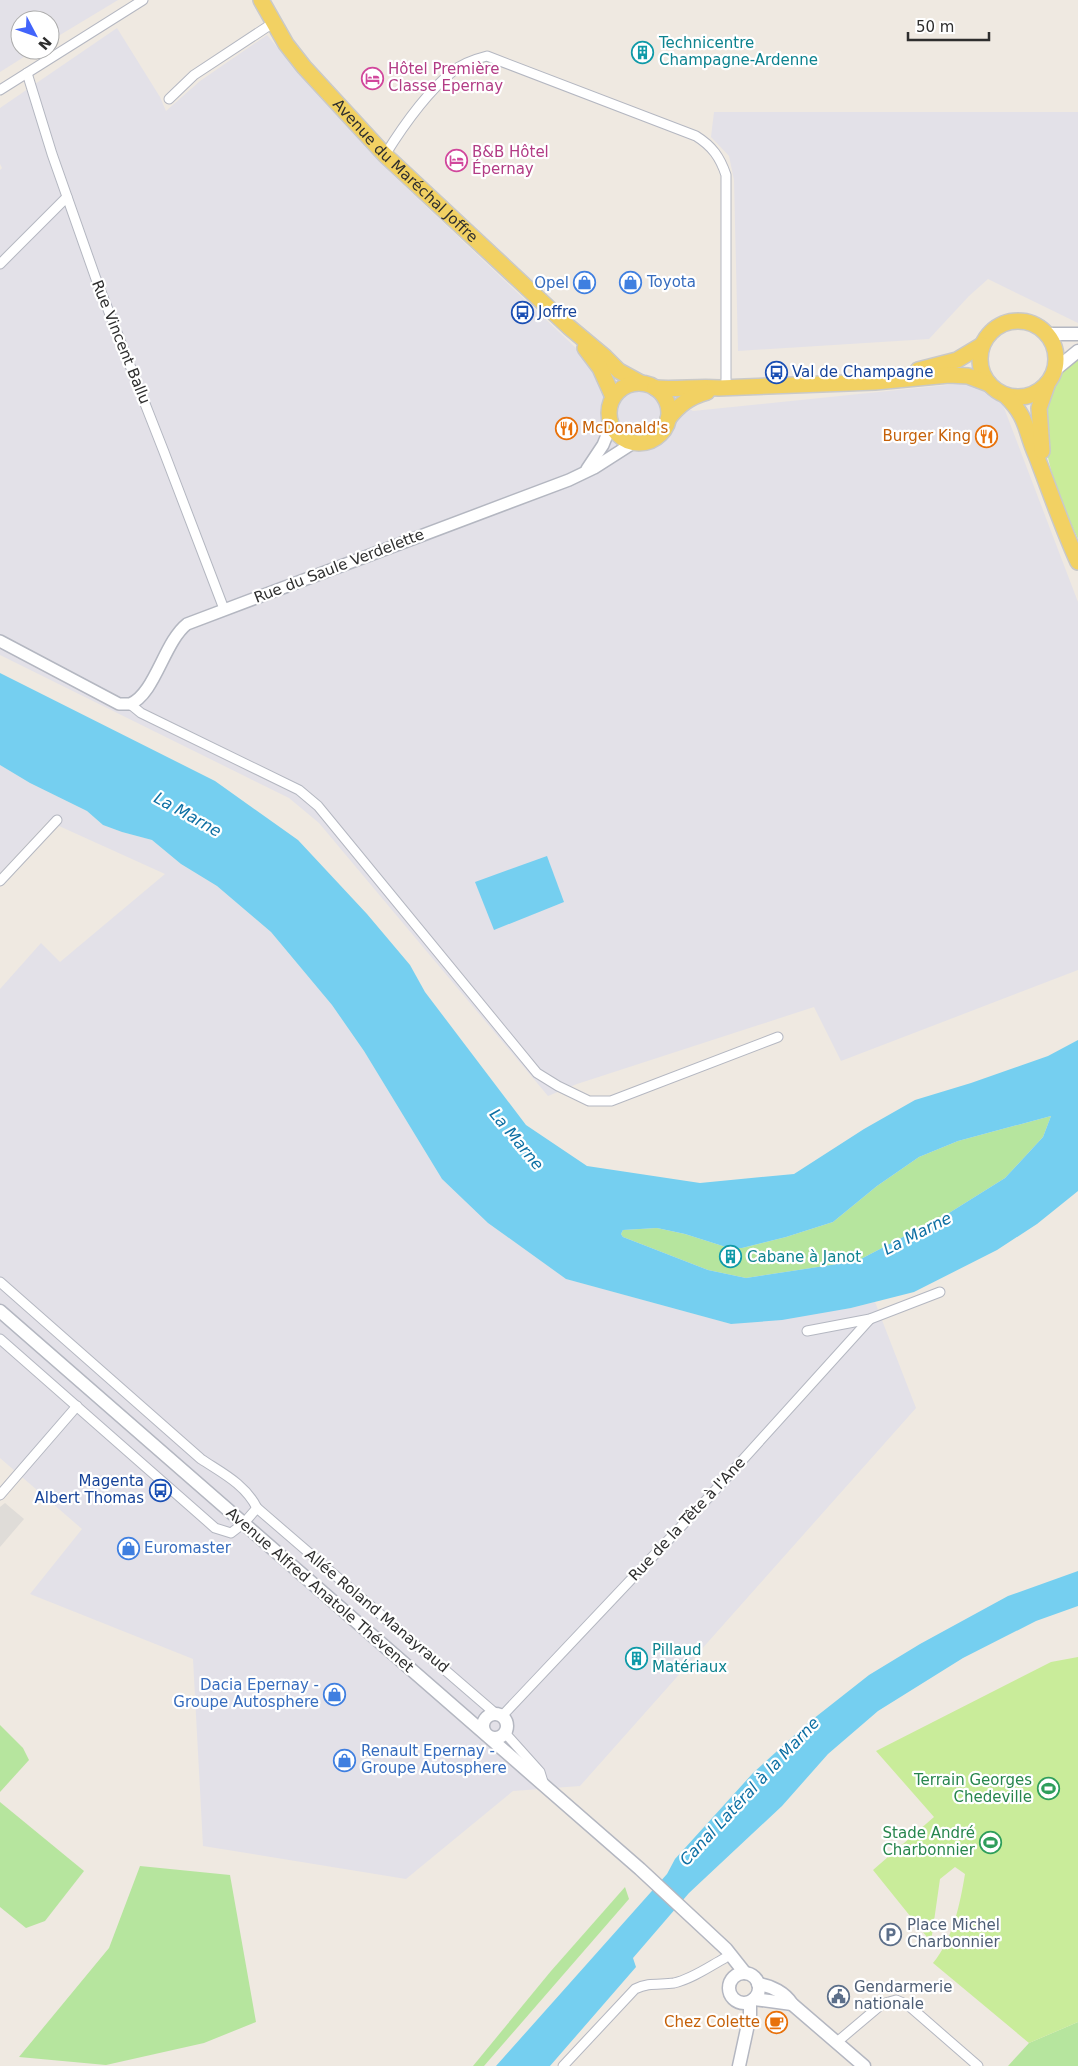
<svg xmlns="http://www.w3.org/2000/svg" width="1078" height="2066" viewBox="0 0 1078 2066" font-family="'DejaVu Sans',sans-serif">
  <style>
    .industrial { fill: #e3e1e8 }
    .green { fill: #b6e59e }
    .pitch { fill: #c9ec9a }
    .plaza { fill: #dfdcd8 }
    .water { fill: #75cff0; fill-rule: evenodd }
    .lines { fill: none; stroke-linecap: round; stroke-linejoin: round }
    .minor-casing { stroke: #b4b7c1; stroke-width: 11 }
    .tertiary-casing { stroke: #b4b7c1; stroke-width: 14 }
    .secondary-casing { stroke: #b4b7c1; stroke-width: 15 }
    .primary-casing { stroke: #c9c9c9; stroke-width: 18 }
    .minor { stroke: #fff; stroke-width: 9 }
    .tertiary { stroke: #fff; stroke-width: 11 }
    .secondary { stroke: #fff; stroke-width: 12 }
    .primary { stroke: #f2d163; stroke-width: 15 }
    .labels { text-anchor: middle; stroke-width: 4.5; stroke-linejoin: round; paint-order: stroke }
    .culture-label { font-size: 15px; fill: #0d838f; stroke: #fff; text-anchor: start }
    .hotel-label { font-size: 15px; fill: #b23c85; stroke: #fff; text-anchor: start }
    .street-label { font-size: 15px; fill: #2e2e2e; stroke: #fff }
    .shop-label { font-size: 15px; fill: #366cbe; stroke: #fff; text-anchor: start }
    .transit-label { font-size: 15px; fill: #164399; stroke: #fff; text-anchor: start }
    .food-label { font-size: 15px; fill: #c56008; stroke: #fff; text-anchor: end }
    .leisure-label { font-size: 15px; fill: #27864d; stroke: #fff; text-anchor: end }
    .service-label { font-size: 15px; fill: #4e5e75; stroke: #fff; text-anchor: start }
    .water-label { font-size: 16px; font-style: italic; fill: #0d6fa3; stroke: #fff }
  </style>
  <rect width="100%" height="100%" fill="#efe9e1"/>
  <!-- industrial -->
  <g class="industrial">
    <polygon points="0,0 118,0 50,41 50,20 20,20 20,50 35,50 0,72"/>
    <polygon points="117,28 160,97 166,111 200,81 267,35 296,70 394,176 577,349 693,411 966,383 1001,400 1078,602 1078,970 841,1061 814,1007 577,1084 548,1096 319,823 289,798 0,655 0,170 2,168 0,164 0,108"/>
    <polygon points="714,112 1078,112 1078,323 988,279 969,296 929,339 738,351 734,180 729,156 711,137"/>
    <polygon points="0,765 30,783 87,811 103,825 122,832 152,840 181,864 217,886 271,932 332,1005 364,1051 442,1179 488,1223 566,1279 731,1324 851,1308 875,1302 916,1408 580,1786 513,1791 406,1879 203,1846 193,1659 30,1594 82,1529 0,1458 0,989 41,943 60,962 165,874 48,821 0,873"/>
  </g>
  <!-- green -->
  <g class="green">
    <polygon points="1051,1116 1043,1137 1005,1178 949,1213 857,1261 746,1278 708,1270 623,1237 621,1234 623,1230 657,1228 685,1234 729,1248 742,1248 786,1237 833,1222 877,1186 919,1157 958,1141"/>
    <polygon points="0,1725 23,1748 29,1760 0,1792"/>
    <polygon points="0,1802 84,1871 45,1921 26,1928 0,1907"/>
    <polygon points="140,1866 230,1875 256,2022 204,2043 106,2065 19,2057 109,1948"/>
    <polygon points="625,1887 629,1899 484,2066 473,2066 551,1971"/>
    <polygon points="1078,2022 1078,2066 1008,2066 1029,2043"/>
  </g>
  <!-- pitch -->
  <g class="pitch">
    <path d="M 1078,359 L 1078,539 C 1057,493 1026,425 1059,377 C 1065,369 1069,364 1078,359 Z"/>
    <path d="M 1078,1657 L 1078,2022 L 1029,2043 L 933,1963 C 953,1939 960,1904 965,1874 L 955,1867 L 940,1879 L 931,1942 L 873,1870 L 934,1817 L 876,1751 L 1051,1662 Z"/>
  </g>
  <!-- plaza -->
  <polygon class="plaza" points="5,1503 24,1519 0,1547 0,1507"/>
  <!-- water -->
  <g class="water">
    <path d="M 0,673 L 215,781 L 298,840 L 367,914 L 410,965 L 425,992 L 526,1125 L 587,1166 L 700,1183 L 794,1174 L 864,1129 L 915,1100 L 971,1083 L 1048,1056 L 1078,1040 L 1078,1191 L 1037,1224 L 997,1250 L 914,1292 L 851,1308 L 782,1320 L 731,1324 L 566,1279 L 488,1223 L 442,1179 L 364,1051 L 332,1005 L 271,932 L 217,886 L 181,864 L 152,840 L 122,832 L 103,825 L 87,811 L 30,783 L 0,765 ZM 1051,1116 L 1043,1137 L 1005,1178 L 949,1213 L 857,1261 L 746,1278 L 708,1270 L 623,1237 L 621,1234 L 623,1230 L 657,1228 L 685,1234 L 729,1248 L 742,1248 L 786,1237 L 833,1222 L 877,1186 L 919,1157 L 958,1141 Z"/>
    <polygon points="547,856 564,902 494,930 475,882"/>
    <polygon points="1078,1571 1078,1606 1036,1621 963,1658 878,1711 828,1754 782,1806 689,1893 633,1958 636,1967 550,2066 496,2066 667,1874 675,1859 753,1773 808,1723 869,1675 920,1644 1008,1596"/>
  </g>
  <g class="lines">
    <defs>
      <g id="minor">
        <polyline points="27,73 52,154 96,279 164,452 224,609"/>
        <polyline points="0,90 143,0"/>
        <polyline points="169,99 194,75 273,23"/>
        <path d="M 385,155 C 403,126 425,94 452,72 C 462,63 475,59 487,56 L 696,136 C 712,146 720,157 726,175 L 726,388"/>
        <polyline points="0,264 67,197"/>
        <polyline points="130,704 141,713 299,790 318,806 537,1073 558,1086 589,1101 611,1101 778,1037"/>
        <polyline points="0,881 57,820"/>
        <path d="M 0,1282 L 201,1459 C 222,1473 245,1484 257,1508 L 496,1714"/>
        <polyline points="807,1331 870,1319 940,1292"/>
        <polyline points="0,1339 215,1528 231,1533 244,1523 257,1508"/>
        <polyline points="0,1495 77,1406"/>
        <polyline points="502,1716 709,1497 870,1319"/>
        <polyline points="505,1733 540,1772 544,1785"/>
        <polyline points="837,2042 882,2004 896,2000 908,2005 978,2066"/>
        <path d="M 563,2066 L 635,1989 C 649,1982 660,1985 674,1983 C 692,1979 710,1966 725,1958"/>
      </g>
      <g id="tertiary">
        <polyline points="587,469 603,445 611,425"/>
        <path d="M 0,641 L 119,704 L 130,704 C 155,694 164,642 187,624 L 569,480 L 594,468 L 633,443"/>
      </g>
      <g id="secondary">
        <polyline points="1048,334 1078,334"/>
        <polyline points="1056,369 1078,351"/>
        <polyline points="0,1311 640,1869 726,1949 745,1973"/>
        <circle cx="495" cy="1726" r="12"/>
        <circle cx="744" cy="1988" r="15"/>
        <path d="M 758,1984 C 772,1986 785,1993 792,2004 L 864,2066"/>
        <polyline points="754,1999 792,2004"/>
        <polyline points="739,2066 750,2015 750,2002"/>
      </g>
      <g id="primary">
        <path id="s1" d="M 261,0 L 286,44 L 304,67 L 385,155 L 569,327 L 605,357 L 619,371 L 641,383"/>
        <circle cx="1018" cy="359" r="38"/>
        <polyline points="585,348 600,368 613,397"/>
        <polyline points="918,370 957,360 982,345"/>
        <circle cx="639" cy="413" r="30"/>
        <path d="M 655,388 C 677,390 698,386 719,388 L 875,382 L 949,375 L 968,376 L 989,384"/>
        <path d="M 1005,395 C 1029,419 1024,428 1036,455 C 1050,491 1062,527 1078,562"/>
        <path d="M 668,419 C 679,405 689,397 707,392"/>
        <polyline points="1042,451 1039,408 1047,385"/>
      </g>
    </defs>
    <!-- minor casing -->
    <use href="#minor" class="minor-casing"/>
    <!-- tertiary casing -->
    <use href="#tertiary" class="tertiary-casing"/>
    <!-- secondary casing -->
    <use href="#secondary" class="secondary-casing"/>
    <!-- primary casing -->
    <use href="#primary" class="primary-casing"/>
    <!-- minor -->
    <use href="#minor" class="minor"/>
    <!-- tertiary -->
    <use href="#tertiary" class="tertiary"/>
    <!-- secondary -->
    <use href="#secondary" class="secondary"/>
    <!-- primary -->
    <use href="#primary" class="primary"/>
  </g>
  <!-- icons -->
  <defs>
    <symbol id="building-ring" viewBox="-11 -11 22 22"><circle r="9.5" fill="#fff" stroke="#0f9aa8" stroke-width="1.5"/><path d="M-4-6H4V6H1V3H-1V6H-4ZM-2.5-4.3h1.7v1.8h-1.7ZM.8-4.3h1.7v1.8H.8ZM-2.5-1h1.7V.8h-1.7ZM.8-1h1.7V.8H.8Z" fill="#0f9aa8"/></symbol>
    <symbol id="hotel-ring" viewBox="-11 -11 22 22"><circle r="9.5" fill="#fff" stroke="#d1479c" stroke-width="1.5"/><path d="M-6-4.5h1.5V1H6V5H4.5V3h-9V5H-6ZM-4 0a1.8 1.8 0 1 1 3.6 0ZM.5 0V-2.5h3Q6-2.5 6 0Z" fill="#d1479c"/></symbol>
    <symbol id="shop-ring" viewBox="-11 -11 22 22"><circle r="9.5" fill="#fff" stroke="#3f7fe0" stroke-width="1.5"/><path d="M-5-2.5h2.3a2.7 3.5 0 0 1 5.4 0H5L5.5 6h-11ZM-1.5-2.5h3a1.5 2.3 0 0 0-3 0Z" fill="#3f7fe0"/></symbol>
    <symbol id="bus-ring" viewBox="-11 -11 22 22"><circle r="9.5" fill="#fff" stroke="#1a4fb4" stroke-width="1.5"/><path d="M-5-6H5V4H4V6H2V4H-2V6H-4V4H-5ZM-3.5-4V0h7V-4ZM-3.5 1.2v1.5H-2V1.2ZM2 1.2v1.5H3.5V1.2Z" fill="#1a4fb4"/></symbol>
    <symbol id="restaurant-ring" viewBox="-11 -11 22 22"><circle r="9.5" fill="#fff" stroke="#e8710a" stroke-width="1.5"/><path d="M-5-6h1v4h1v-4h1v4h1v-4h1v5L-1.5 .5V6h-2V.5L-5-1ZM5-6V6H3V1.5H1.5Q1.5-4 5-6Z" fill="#e8710a"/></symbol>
    <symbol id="stadium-ring" viewBox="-11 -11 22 22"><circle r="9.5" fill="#fff" stroke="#2e9e5b" stroke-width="1.5"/><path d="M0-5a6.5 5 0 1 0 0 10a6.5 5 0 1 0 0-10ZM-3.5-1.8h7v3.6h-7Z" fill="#2e9e5b"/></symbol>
    <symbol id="parking-ring" viewBox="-11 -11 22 22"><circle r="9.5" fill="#fff" stroke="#5c6f8a" stroke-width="1.5"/><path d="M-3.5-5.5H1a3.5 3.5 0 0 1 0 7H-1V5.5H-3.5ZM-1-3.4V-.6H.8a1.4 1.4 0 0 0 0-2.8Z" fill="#5c6f8a"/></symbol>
    <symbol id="civic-ring" viewBox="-11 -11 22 22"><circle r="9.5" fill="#fff" stroke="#5c6f8a" stroke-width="1.5"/><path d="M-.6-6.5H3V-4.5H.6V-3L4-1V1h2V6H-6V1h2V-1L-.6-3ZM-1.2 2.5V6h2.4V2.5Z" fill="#5c6f8a"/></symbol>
    <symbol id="cafe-ring" viewBox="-11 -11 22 22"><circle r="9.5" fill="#fff" stroke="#e8710a" stroke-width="1.5"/><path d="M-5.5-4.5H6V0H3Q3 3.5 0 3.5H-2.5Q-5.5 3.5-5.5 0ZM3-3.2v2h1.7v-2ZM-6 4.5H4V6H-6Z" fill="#e8710a"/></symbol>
  </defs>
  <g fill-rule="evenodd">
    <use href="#building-ring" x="630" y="40" width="25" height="25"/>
    <use href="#hotel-ring" x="360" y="66" width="25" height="25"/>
    <use href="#hotel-ring" x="444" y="148" width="25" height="25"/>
    <use href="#shop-ring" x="618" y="270" width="25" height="25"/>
    <use href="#shop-ring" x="572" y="270" width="25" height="25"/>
    <use href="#bus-ring" x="510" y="300" width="25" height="25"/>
    <use href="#bus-ring" x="764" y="360" width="25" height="25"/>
    <use href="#restaurant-ring" x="554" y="416" width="25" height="25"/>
    <use href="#restaurant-ring" x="974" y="424" width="25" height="25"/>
    <use href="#building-ring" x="718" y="1244" width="25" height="25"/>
    <use href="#bus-ring" x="148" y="1478" width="25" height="25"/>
    <use href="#shop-ring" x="116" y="1536" width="25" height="25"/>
    <use href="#building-ring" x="624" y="1646" width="25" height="25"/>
    <use href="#shop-ring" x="322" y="1682" width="25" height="25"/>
    <use href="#shop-ring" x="332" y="1748" width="25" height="25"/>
    <use href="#stadium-ring" x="1036" y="1776" width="25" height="25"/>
    <use href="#stadium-ring" x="978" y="1830" width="25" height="25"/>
    <use href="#parking-ring" x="878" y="1922" width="25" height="25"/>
    <use href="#civic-ring" x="826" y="1984" width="25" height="25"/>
    <use href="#cafe-ring" x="764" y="2010" width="25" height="25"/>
  </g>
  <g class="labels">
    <!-- culture labels -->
    <g class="culture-label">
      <text x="659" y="48">Technicentre<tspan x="659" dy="17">Champagne-Ardenne</tspan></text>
      <text x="747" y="1262">Cabane à Janot</text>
      <text x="652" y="1655">Pillaud<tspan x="652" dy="17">Matériaux</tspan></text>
    </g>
    <!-- hotel labels -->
    <g class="hotel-label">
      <text x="388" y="74">Hôtel Première<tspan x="388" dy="17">Classe Epernay</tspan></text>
      <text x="472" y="157">B&amp;B Hôtel<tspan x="472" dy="17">Épernay</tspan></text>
    </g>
    <!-- street labels -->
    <g class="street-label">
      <text dy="5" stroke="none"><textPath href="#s1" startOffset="225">Avenue du Maréchal Joffre</textPath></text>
      <text transform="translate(121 342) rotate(68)" y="5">Rue Vincent Ballu</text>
      <text transform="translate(339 566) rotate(-21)" y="5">Rue du Saule Verdelette</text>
      <text transform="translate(687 1519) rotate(-47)" y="5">Rue de la Tête à l'Ane</text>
      <text transform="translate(320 1590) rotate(41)" y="5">Avenue Alfred Anatole Thévenet</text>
      <text transform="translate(377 1611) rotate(40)" y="5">Allée Roland Manayraud</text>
    </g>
    <!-- shop labels -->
    <g class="shop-label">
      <text x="647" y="287">Toyota</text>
      <text x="569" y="288" text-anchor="end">Opel</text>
      <text x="144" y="1553">Euromaster</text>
      <text x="319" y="1690" text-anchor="end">Dacia Epernay -<tspan x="319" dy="17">Groupe Autosphere</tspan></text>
      <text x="361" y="1756">Renault Epernay -<tspan x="361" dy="17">Groupe Autosphere</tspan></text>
    </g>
    <!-- transit labels -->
    <g class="transit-label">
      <text x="538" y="317">Joffre</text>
      <text x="792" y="377">Val de Champagne</text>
      <text x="144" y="1486" text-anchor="end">Magenta<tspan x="144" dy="17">Albert Thomas</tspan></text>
    </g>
    <!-- food labels -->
    <g class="food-label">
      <text x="582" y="433" text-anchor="start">McDonald's</text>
      <text x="971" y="441">Burger King</text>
      <text x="760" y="2027">Chez Colette</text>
    </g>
    <!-- leisure labels -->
    <g class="leisure-label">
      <text x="1032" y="1785">Terrain Georges<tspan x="1032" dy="17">Chedeville</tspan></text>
      <text x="975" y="1838">Stade André<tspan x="975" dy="17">Charbonnier</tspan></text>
    </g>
    <!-- service labels -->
    <g class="service-label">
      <text x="907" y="1930">Place Michel<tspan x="907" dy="17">Charbonnier</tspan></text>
      <text x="854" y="1992">Gendarmerie<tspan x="854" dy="17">nationale</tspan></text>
    </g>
    <!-- water labels -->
    <g class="water-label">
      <text transform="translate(188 814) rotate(29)" y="6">La Marne</text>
      <text transform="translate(517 1139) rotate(50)" y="6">La Marne</text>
      <text transform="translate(917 1233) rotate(-27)" y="6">La Marne</text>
      <text transform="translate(749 1791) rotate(-47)" y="6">Canal Latéral à la Marne</text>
    </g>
  </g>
  <!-- north arrow -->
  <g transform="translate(35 35) rotate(131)"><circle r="24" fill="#ffffff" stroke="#ababab"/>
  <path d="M0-4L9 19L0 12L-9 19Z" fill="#4264fb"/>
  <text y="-8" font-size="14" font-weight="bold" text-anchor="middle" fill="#2e2e2e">N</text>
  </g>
  <!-- scale -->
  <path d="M908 32v8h81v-8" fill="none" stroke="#2e2e2e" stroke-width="2.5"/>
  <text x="916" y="32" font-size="15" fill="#2e2e2e" stroke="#ffffff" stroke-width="4" paint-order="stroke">50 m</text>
</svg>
